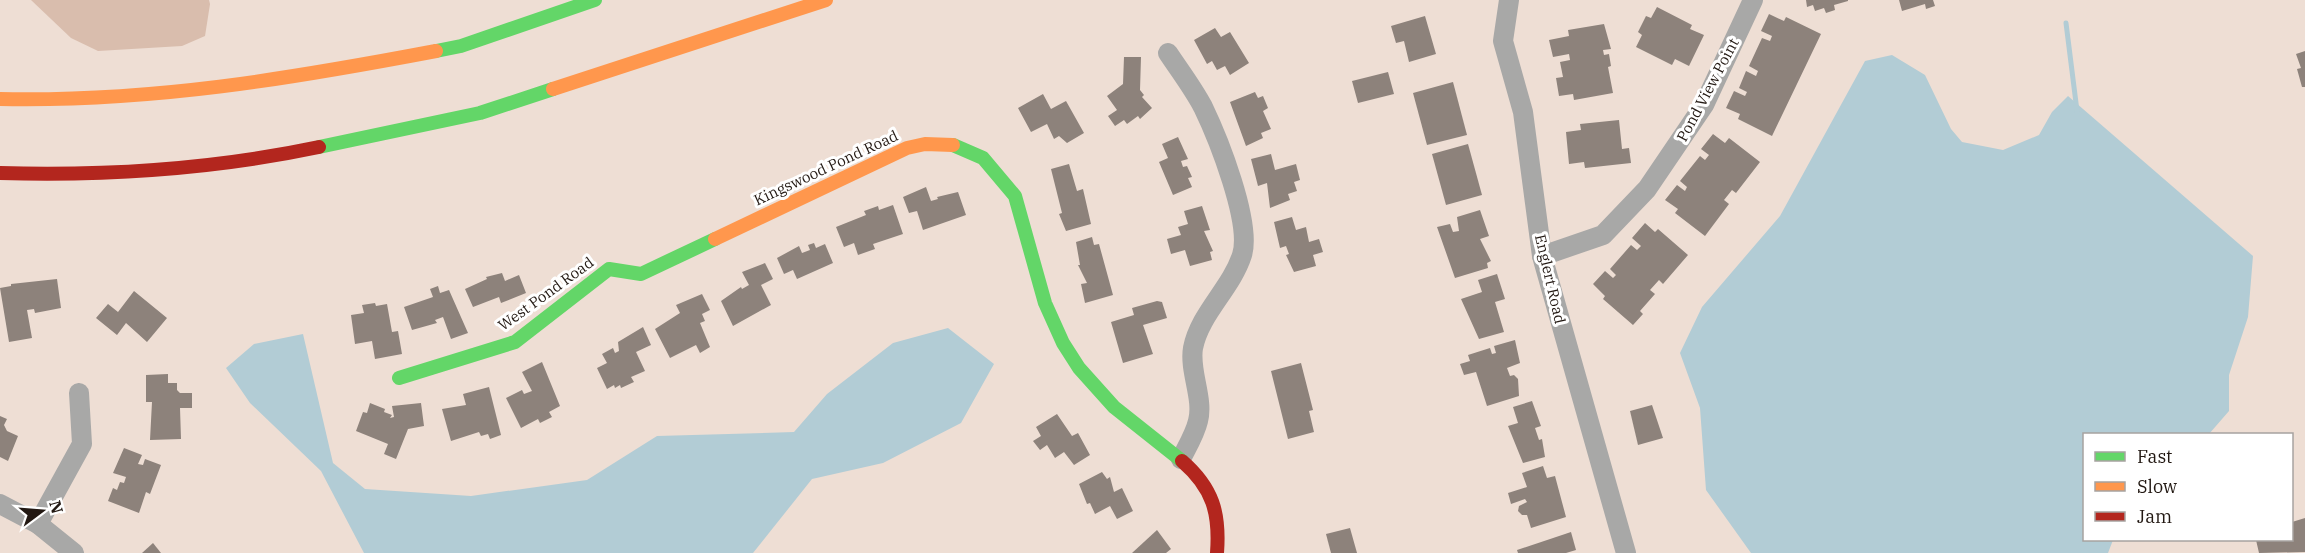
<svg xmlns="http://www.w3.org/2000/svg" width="2305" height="553" viewBox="0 0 2305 553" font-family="'IBM Plex Serif',serif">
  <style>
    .forest { fill: #d9bdad }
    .water { fill: #b2ccd5 }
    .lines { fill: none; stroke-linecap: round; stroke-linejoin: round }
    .stream { stroke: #b2ccd5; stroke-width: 5 }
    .building { fill: #8d827b }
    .street { stroke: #a8a8a7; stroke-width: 20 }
    .fast { stroke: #63d668; stroke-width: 14 }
    .slow { stroke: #ff974d; stroke-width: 14 }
    .jam { stroke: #b3261e; stroke-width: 14 }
    .labels { text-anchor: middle; stroke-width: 6; stroke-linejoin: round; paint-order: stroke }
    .street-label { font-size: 15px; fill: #221812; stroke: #fff }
  </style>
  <rect width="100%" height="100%" fill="#eeded4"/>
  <!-- forest -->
  <polygon class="forest" points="31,0 209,0 210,4 205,36 182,46 98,51 71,38"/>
  <!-- water -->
  <g class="water">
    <polygon points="1892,55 1925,75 1951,129 1962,142 2003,150 2039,135 2052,112 2068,96 2253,256 2248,317 2229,375 2229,411 2209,434 2084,434 2084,540 2113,540 2108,553 1751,553 1706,490 1700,408 1680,353 1702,307 1780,216 1865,61"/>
    <polygon points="948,328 994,364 961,423 883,463 812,479 753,553 364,553 321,471 250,403 226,368 254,344 303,334 333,463 365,489 471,496 587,480 657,436 794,432 827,394 893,343"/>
  </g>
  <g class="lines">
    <!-- stream -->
    <polyline class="stream" points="2066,23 2077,111"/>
  </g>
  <!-- building -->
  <g class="building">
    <polygon points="1806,0 1848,0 1848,1 1834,5 1835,10 1826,13 1824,8 1815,11 1813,5 1807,7"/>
    <polygon points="1899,0 1933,0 1935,6 1926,9 1925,4 1902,11"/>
    <polygon points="1657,7 1692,25 1690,29 1704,35 1689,66 1675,59 1672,65 1636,47 1642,35 1638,32 1646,16 1651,18"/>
    <polygon points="1769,14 1784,21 1786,17 1821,34 1772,136 1738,119 1740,114 1726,108 1734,91 1745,96 1747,92 1739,88 1746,71 1756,76 1758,71 1749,66 1762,38 1770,41 1772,36 1761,31"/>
    <polygon points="1425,16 1436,54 1409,62 1404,41 1396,43 1391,26"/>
    <polygon points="1604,24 1611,49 1603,50 1604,55 1609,54 1611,66 1608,67 1613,93 1574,100 1573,94 1559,96 1556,78 1563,77 1560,62 1570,60 1569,54 1553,57 1549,40 1569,36 1568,30"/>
    <polygon points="1215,28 1221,37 1230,32 1249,63 1230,75 1225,66 1217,70 1212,61 1207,64 1194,40"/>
    <polygon points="2305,51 2305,87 2302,87 2297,69 2301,68 2296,54"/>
    <polygon points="1124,57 1141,57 1140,90 1144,95 1142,97 1152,108 1140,119 1138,116 1127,124 1124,120 1115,126 1108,116 1117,110 1107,96 1123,84"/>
    <polygon points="1388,72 1394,94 1358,103 1352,81"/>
    <polygon points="1453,82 1467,135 1427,145 1413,93"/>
    <polygon points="1255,92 1258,98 1263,96 1268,108 1263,111 1271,129 1261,133 1263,138 1246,146 1230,102"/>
    <polygon points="1043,94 1051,109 1066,101 1084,133 1067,143 1059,136 1054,139 1047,124 1031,132 1018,108"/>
    <polygon points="1619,120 1622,149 1629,148 1631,163 1585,168 1584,162 1569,164 1566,132 1581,130 1580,124"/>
    <polygon points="1713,134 1725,143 1729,138 1760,162 1736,193 1732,190 1724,200 1729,204 1705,236 1675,213 1678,209 1665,200 1677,185 1685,191 1687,187 1680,181 1700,156 1705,160 1709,155 1701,149"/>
    <polygon points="1178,137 1188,159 1181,161 1183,167 1187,166 1192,177 1188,178 1192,187 1173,195 1159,162 1168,158 1162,144"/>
    <polygon points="1468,144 1482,195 1446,205 1432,154"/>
    <polygon points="1271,154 1275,170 1296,164 1300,180 1294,182 1297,191 1288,194 1290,200 1270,208 1267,183 1258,186 1251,159"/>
    <polygon points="1069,164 1077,191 1083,189 1091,224 1066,231 1059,214 1062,213 1051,169"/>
    <polygon points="926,187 931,201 938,199 937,197 958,192 966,215 923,230 917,211 909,213 903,197"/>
    <polygon points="893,205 903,234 873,244 875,249 858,255 854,243 844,247 836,227 866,215 864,211 878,206 879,210"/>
    <polygon points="1202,206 1210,230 1204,231 1213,251 1210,252 1212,260 1190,266 1185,250 1171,254 1167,239 1181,235 1178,227 1188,224 1184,211"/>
    <polygon points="1480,210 1489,236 1480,239 1491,261 1487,263 1488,268 1455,278 1437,227 1450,224 1453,232 1459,231 1457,217"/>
    <polygon points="1292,217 1296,230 1306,227 1309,242 1319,239 1323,252 1313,255 1316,266 1294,272 1286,255 1289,254 1286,246 1280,248 1274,222"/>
    <polygon points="1645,223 1655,232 1658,229 1688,255 1663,284 1659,280 1650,290 1655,294 1640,311 1643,314 1633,325 1603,299 1605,296 1593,284 1605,271 1613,278 1616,275 1610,269 1631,245 1637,250 1641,246 1632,238"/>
    <polygon points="1092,237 1094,245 1099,244 1113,295 1085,303 1081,284 1087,283 1078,265 1080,265 1076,242"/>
    <polygon points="814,243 816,248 825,244 833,263 797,279 793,270 784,274 777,258 799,246 802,253 810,250 808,245"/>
    <polygon points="765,263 773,279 761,285 771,305 733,326 721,301 741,287 742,289 749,285 742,272"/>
    <polygon points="502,273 505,281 519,275 526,293 501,303 499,297 473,307 465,289 487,279 486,277"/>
    <polygon points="1497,274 1505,299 1495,302 1504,332 1479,339 1461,299 1482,292 1478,280"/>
    <polygon points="57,279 61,308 35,313 34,309 27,310 32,338 9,342 0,288 11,286 11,284"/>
    <polygon points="438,286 440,293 449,290 468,333 451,339 443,317 435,320 437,323 412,330 404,307 433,297 430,289"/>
    <polygon points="134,291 167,318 147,342 126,323 117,335 96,318 108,304 118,312"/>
    <polygon points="702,294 710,310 702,314 705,321 700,323 710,347 700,353 696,345 670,358 655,329 680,313 676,305"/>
    <polygon points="1157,301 1162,302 1167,318 1143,325 1153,354 1123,363 1111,322 1134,315 1132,308"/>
    <polygon points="375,303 376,306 387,304 392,332 398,331 402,354 375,359 372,341 355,344 351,315 364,313 362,305"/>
    <polygon points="643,327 651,345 636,352 645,371 631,377 634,382 621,388 620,385 615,388 614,385 607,389 597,368 607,363 602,354 613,348 615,353 619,351 618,342"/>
    <polygon points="1515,340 1520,363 1507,368 1510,376 1514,375 1518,379 1519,396 1487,406 1476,372 1464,375 1460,364 1470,361 1468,355 1490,348 1492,354 1496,353 1494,346"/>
    <polygon points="542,362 560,406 549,412 552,417 540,423 538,419 521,428 506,398 522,390 524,394 532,391 522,372"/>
    <polygon points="1301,363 1313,410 1309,411 1314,432 1288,439 1271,371"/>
    <polygon points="168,374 168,383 177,383 177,390 180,393 192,393 192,408 180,408 181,439 150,440 152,402 146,402 146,375"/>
    <polygon points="489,387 501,435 490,439 488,434 481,436 479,432 451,441 442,409 466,405 463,394"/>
    <polygon points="1532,401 1541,426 1535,428 1539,440 1542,439 1545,457 1523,463 1508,426 1518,423 1513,407"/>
    <polygon points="370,403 385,409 384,412 392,415 390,418 394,417 392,406 421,403 424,426 408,429 396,459 384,454 388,444 356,431 363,412 367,413"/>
    <polygon points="1652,405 1663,438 1638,445 1630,411"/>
    <polygon points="1057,414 1072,436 1078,433 1090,455 1074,465 1064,452 1055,458 1047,445 1040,450 1033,441 1041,436 1036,427"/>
    <polygon points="0,416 7,419 4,425 7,431 18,436 8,461 0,457"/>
    <polygon points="124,448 142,455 138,464 143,465 145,459 161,465 150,494 146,492 139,513 108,501 113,488 117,490 120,482 124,483 126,477 113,473"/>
    <polygon points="1543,466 1547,478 1555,476 1566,517 1531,528 1527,515 1522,515 1518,511 1519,506 1527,502 1525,499 1511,504 1508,493 1527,487 1522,473"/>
    <polygon points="1102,472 1107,479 1110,477 1114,492 1122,488 1133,511 1117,519 1110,506 1095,514 1090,503 1087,504 1079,484"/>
    <polygon points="2305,518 2305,552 2259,553 2256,540 2292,540 2292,522"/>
    <polygon points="1350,528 1357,553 1331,553 1326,534"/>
    <polygon points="1157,530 1171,549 1166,553 1132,553"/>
    <polygon points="1571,532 1576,550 1566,553 1518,553 1517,550"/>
    <polygon points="153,543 161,553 142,553"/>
  </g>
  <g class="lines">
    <!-- street -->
    <g class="street">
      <polyline points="1509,0 1503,41 1523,112 1542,256 1626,553"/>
      <path d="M 1168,53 C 1180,71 1193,88 1203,107 C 1218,138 1252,223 1242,255 C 1231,289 1200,313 1193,348 C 1189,371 1204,399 1198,421 C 1195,434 1187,447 1181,459"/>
      <polyline points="1542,256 1603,235 1647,189 1704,105 1753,0"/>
      <polyline points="0,504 38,524 74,553"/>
      <polyline points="38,524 82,444 79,393"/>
    </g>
    <!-- fast -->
    <g class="fast">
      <polyline points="436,51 461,46 595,0"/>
      <polyline points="953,145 983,158 1015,196 1045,303 1063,343 1079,368 1114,407 1182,461"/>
      <polyline points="319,147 480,113 553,89"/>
      <polyline points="399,378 515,342 609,269 641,274 715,239"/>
    </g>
    <!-- slow -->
    <g class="slow">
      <polyline points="553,89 826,0"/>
      <path d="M 0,99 C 152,102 288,79 436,51"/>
      <polyline points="715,239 907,148 925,144 953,145"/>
    </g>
    <!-- jam -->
    <g class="jam">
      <path d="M 0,173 C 105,176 215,169 319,147"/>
      <path d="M 1182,461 C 1213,488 1220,513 1217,553"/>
    </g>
  </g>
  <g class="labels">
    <!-- street labels -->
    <g class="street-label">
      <text transform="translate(1708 90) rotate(-62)" y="5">Pond View Point</text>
      <text transform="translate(826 168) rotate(-25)" y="5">Kingswood Pond Road</text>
      <text transform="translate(1550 279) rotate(77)" y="5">Englert Road</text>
      <text transform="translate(546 294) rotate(-36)" y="5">West Pond Road</text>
    </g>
  </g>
  <!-- legend -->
  <rect x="2083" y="433" width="210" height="108" fill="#ffffff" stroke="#a7a3a0" stroke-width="1.5"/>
  <rect x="2095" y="452" width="30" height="9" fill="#63d668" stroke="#a7a3a0" stroke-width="1.5"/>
  <text x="2137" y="463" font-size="18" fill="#221812">Fast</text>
  <rect x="2095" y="482" width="30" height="9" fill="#ff974d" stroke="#a7a3a0" stroke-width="1.5"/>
  <text x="2137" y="493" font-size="18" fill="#221812">Slow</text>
  <rect x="2095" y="512" width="30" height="9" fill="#b3261e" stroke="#a7a3a0" stroke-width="1.5"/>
  <text x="2137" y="523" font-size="18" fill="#221812">Jam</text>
  <!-- north arrow -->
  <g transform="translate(42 511) rotate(74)" stroke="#ffffff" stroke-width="4.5" paint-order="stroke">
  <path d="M0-4.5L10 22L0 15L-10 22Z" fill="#221812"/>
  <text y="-9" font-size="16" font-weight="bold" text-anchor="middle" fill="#221812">N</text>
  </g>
</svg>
